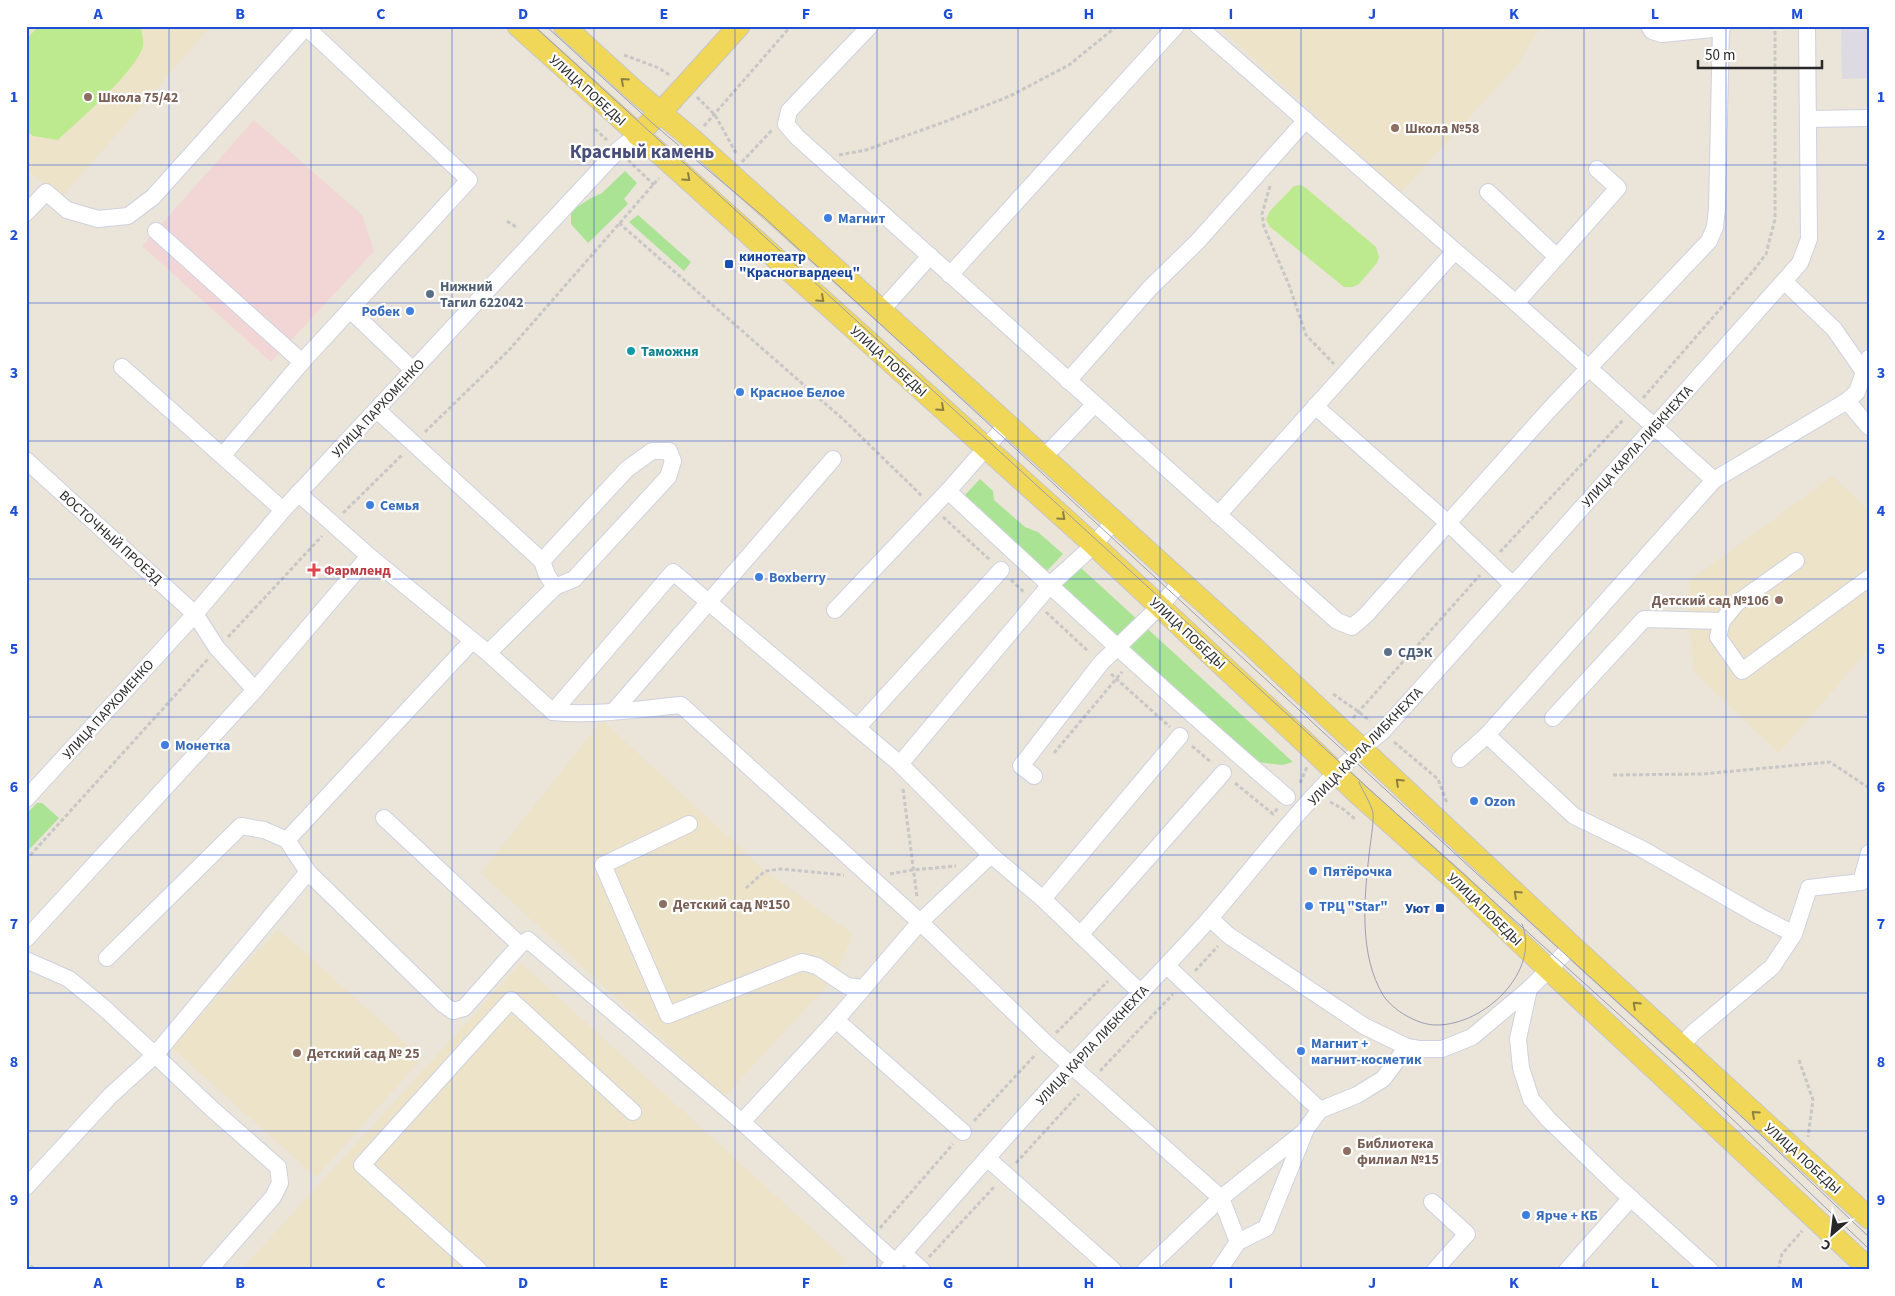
<svg xmlns="http://www.w3.org/2000/svg" width="1895" height="1296" viewBox="0 0 1895 1296" font-family="'Source Sans 3',sans-serif">
  <style>
    .industrial { fill: #dddae3 }
    .education { fill: #ede3c8 }
    .medical { fill: #f2d6d6 }
    .green { fill: #aae394 }
    .pitch { fill: #beea8f }
    .lines { fill: none; stroke-linecap: round; stroke-linejoin: round }
    .minor-casing { stroke: #ced1e1; stroke-width: 18 }
    .major-casing { stroke: #c7c7c7; stroke-width: 23 }
    .path { stroke: #c7c7c7; stroke-width: 3; stroke-dasharray: 4 2.5; stroke-linecap: butt }
    .minor { stroke: #fff; stroke-width: 16 }
    .major { stroke: #f1d757; stroke-width: 21 }
    .tram { stroke: #9c9eb3; stroke-width: 1 }
    .oneway { stroke: #8c8040 }
    .grid { fill: none; stroke: #1d4ed8; stroke-width: 1; stroke-opacity: 0.55 }
    .education-dot { fill: #8d6e63; stroke: #fff; stroke-width: 2 }
    .shop-dot { fill: #3f7fe0; stroke: #fff; stroke-width: 2 }
    .transit-dot { fill: #1a4fb4; stroke: #fff; stroke-width: 2 }
    .service-dot { fill: #5c6f8a; stroke: #fff; stroke-width: 2 }
    .culture-dot { fill: #0f9aa8; stroke: #fff; stroke-width: 2 }
    .health-dot { fill: #e0444e; stroke: #fff; stroke-width: 2 }
    .labels { text-anchor: middle; stroke-width: 4.5; stroke-linejoin: round; paint-order: stroke }
    .street-label { font-size: 14px; fill: #282828; stroke: #fff }
    .education-label { font-size: 14px; font-weight: bold; fill: #785e54; stroke: #fff; text-anchor: start }
    .shop-label { font-size: 14px; font-weight: bold; fill: #366cbe; stroke: #fff; text-anchor: start }
    .transit-label { font-size: 14px; font-weight: bold; fill: #164399; stroke: #fff; text-anchor: start }
    .service-label { font-size: 14px; font-weight: bold; fill: #4e5e75; stroke: #fff; text-anchor: start }
    .culture-label { font-size: 14px; font-weight: bold; fill: #0d838f; stroke: #fff; text-anchor: start }
    .health-label { font-size: 14px; font-weight: bold; fill: #be3a42; stroke: #fff; text-anchor: start }
    .district-label { font-size: 19px; font-weight: bold; fill: #484e79; stroke: #fff }
    .neatline { fill: none; stroke: #1d4ed8; stroke-width: 2 }
    .grid-label { font-size: 16px; text-anchor: middle; font-weight: bold; fill: #1d4ed8 }
  </style>
  <rect width="100%" height="100%" fill="#ebe4d9"/>
  <!-- industrial -->
  <polygon class="industrial" points="1841,26 1869,26 1869,78 1842,79"/>
  <!-- education -->
  <g class="education">
    <polygon points="26,26 211,26 60,199 26,168"/>
    <polygon points="1217,26 1541,26 1519,63 1401,192"/>
    <polygon points="1833,476 1869,510 1869,649 1779,753 1694,672 1688,619 1689,581"/>
    <polygon points="602,720 765,871 853,934 835,977 724,1097 481,873"/>
    <polygon points="278,929 422,1058 316,1177 172,1048"/>
    <polygon points="521,963 846,1260 838,1270 241,1270"/>
  </g>
  <!-- medical -->
  <polygon class="medical" points="254,120 362,215 374,251 271,362 142,246"/>
  <!-- green -->
  <g class="green">
    <polygon points="625,171 637,183 624,199 628,204 588,243 571,224 571,211 591,198 602,193"/>
    <polygon points="638,215 691,262 684,271 629,222"/>
    <polygon points="980,479 993,491 994,500 1025,527 1038,532 1063,554 1046,572 964,496"/>
    <polygon points="1080,567 1293,762 1282,765 1256,762 1062,586"/>
    <polygon points="37,803 42,803 59,818 26,853 26,814"/>
  </g>
  <!-- pitch -->
  <g class="pitch">
    <path d="M 39,26 L 141,26 C 141,32 144,40 143,45 C 140,68 77,122 58,140 L 33,136 L 26,130 L 26,39 Z"/>
    <polygon points="1300,185 1306,188 1376,247 1379,257 1377,263 1359,284 1353,287 1344,287 1270,227 1266,219 1270,211 1294,186"/>
  </g>
  <g class="lines">
    <defs>
      <g id="minor">
        <polyline points="870,26 789,111 786,124 797,137 1337,621 1352,627 1366,615 1548,411 1709,241 1715,227 1717,209 1721,26"/>
        <polyline points="1198,26 1455,251 1516,303 1714,480"/>
        <polyline points="1649,26 1652,31 1662,34 1722,28"/>
        <polyline points="1808,119 1869,118"/>
        <polyline points="1488,192 1557,257"/>
        <polyline points="26,213 46,192 67,210 98,219 128,216 153,197 306,27 469,180 302,362 223,455"/>
        <polyline points="156,231 302,362"/>
        <polyline points="950,275 1176,26"/>
        <polyline points="1785,282 1834,329 1864,372"/>
        <polyline points="1516,303 1618,188 1597,169"/>
        <polyline points="350,310 413,370"/>
        <polyline points="881,311 930,256"/>
        <polyline points="122,367 283,510"/>
        <polyline points="1068,381 1150,288 1198,241 1306,120"/>
        <polyline points="1847,401 1869,427"/>
        <polyline points="1315,406 1448,523 1513,585"/>
        <polyline points="377,410 542,561 547,575 555,587 488,653"/>
        <polyline points="1043,458 1094,405"/>
        <polyline points="26,460 195,614 217,648 255,690"/>
        <path d="M 948,491 C 1060,595 1171,698 1287,797"/>
        <path d="M 298,493 L 369,556 L 488,653 L 553,712 C 594,716 639,709 681,705 L 920,922 L 1046,1043 L 1221,1198 L 1238,1242"/>
        <polyline points="1218,515 1455,251"/>
        <polyline points="542,561 627,469 652,451 669,451 673,461 668,477 574,579 555,587"/>
        <polyline points="1796,561 1737,603 1722,621 1718,637 1742,671 1869,578"/>
        <polyline points="835,610 948,491 1006,425"/>
        <polyline points="614,711 833,459"/>
        <polyline points="553,712 673,572 900,764 991,855 1043,899 1141,993"/>
        <polyline points="1553,718 1644,619 1722,621"/>
        <polyline points="857,728 1001,570"/>
        <polyline points="1487,735 1574,816 1642,849 1759,916 1794,934"/>
        <polyline points="1460,759 1487,735 1714,480 1847,401 1857,392 1869,358"/>
        <polyline points="900,764 1050,585 1094,545 1114,521"/>
        <polyline points="1034,776 1021,766 1101,663 1160,606 1181,582"/>
        <polyline points="26,799 195,614 283,510 618,150 637,135"/>
        <polyline points="384,818 520,945"/>
        <polyline points="689,824 603,865 668,1015 802,962 817,966 847,986 862,988"/>
        <polyline points="287,840 472,641"/>
        <polyline points="1043,899 1180,736"/>
        <polyline points="1210,918 1228,935 1364,1026 1407,1047 1419,1049 1442,1049 1472,1037 1529,989 1572,946"/>
        <polyline points="1080,935 1223,773"/>
        <polyline points="26,939 255,690 369,556"/>
        <polyline points="107,958 241,826 264,830 287,840 308,872 443,1004 453,1011 464,1008 520,945 528,940 742,1122 895,1262"/>
        <polyline points="26,960 69,979 103,1007 155,1055 110,1096 26,1187"/>
        <polyline points="1167,966 1320,1110"/>
        <polyline points="1529,989 1518,1039 1521,1068 1531,1099 1548,1119 1613,1182 1710,1270"/>
        <polyline points="836,1020 963,1132"/>
        <polyline points="1681,1046 1694,1032 1772,967 1794,934 1809,888 1861,882 1869,853"/>
        <polyline points="742,1122 836,1020 920,922 991,855"/>
        <polyline points="987,1158 1113,1270"/>
        <polyline points="1432,1202 1467,1234 1435,1270"/>
        <polyline points="903,1253 922,1270"/>
        <polyline points="209,1270 273,1197 280,1183 278,1167 211,1108 155,1055 308,872"/>
        <polyline points="479,1270 362,1165 511,1000 633,1112"/>
        <path d="M 888,1270 C 950,1202 1009,1131 1072,1064 C 1118,1015 1166,968 1210,918 C 1265,855 1315,784 1382,732 L 1800,263 L 1809,239 L 1807,26"/>
        <polyline points="1145,1270 1221,1198 1305,1131"/>
        <polyline points="1219,1270 1238,1242 1266,1228 1306,1129 1320,1110 1357,1095 1383,1079 1407,1047"/>
        <polyline points="1567,1270 1631,1198"/>
      </g>
      <g id="major">
        <polyline points="518,26 1094,545 1314,751 1358,794 1456,881 1548,969 1869,1269"/>
        <polyline points="564,26 635,91 692,139 1249,643 1572,946 1869,1218"/>
        <polyline points="637,135 661,112 739,26"/>
      </g>
    </defs>
    <!-- minor casing -->
    <use href="#minor" class="minor-casing"/>
    <!-- major casing -->
    <use href="#major" class="major-casing"/>
    <!-- path -->
    <g class="path">
      <polyline points="624,55 659,68 671,76"/>
      <polyline points="697,97 715,115 736,153"/>
      <polyline points="704,126 791,26"/>
      <polyline points="595,129 607,140"/>
      <polyline points="839,155 866,150 947,121 1010,96 1069,65 1117,26"/>
      <polyline points="628,160 654,185"/>
      <polyline points="742,162 772,130"/>
      <polyline points="1270,186 1262,214 1264,227 1289,285 1306,335 1334,364"/>
      <polyline points="507,221 516,227"/>
      <polyline points="619,223 845,421 923,497"/>
      <polyline points="1643,398 1753,271 1766,254 1775,219 1775,26"/>
      <polyline points="425,432 509,350 659,178"/>
      <polyline points="343,513 403,454"/>
      <polyline points="943,517 990,560"/>
      <polyline points="1500,552 1624,419"/>
      <polyline points="1011,580 1025,593"/>
      <polyline points="1046,612 1089,652"/>
      <polyline points="228,637 322,536"/>
      <polyline points="1111,674 1170,727"/>
      <polyline points="1333,694 1359,712 1370,721"/>
      <polyline points="1353,718 1480,575"/>
      <polyline points="1394,742 1438,779 1447,803"/>
      <polyline points="1192,746 1212,763"/>
      <polyline points="1054,753 1122,672"/>
      <polyline points="1613,775 1702,774 1830,762 1869,788"/>
      <polyline points="1235,783 1273,814 1278,808"/>
      <polyline points="1300,783 1307,767"/>
      <polyline points="903,789 917,897"/>
      <polyline points="1330,802 1343,809 1355,819"/>
      <polyline points="26,860 208,659"/>
      <polyline points="890,874 912,870 956,866"/>
      <polyline points="746,888 765,871 781,869 844,875"/>
      <polyline points="1195,971 1218,946"/>
      <polyline points="1056,1033 1108,981"/>
      <polyline points="1799,1060 1813,1100 1808,1137"/>
      <polyline points="1100,1071 1173,994"/>
      <polyline points="974,1121 1036,1054"/>
      <polyline points="1016,1163 1079,1094"/>
      <polyline points="880,1228 953,1144"/>
      <polyline points="929,1257 995,1186"/>
      <polyline points="26,1261 35,1270"/>
      <polyline points="1778,1270 1782,1254 1802,1231"/>
    </g>
    <!-- minor -->
    <use href="#minor" class="minor"/>
    <!-- major -->
    <use href="#major" class="major"/>
    <!-- tram -->
    <g class="tram">
      <polyline points="534,26 1357,778 1686,1075 1869,1249"/>
      <polyline points="546,26 651,122 765,218 1475,872 1691,1069 1869,1237"/>
      <path d="M 1359,782 C 1363,792 1371,803 1373,813 C 1374,822 1370,845 1369,855 C 1364,900 1359,955 1383,995 C 1388,1003 1398,1011 1405,1015 C 1416,1021 1425,1025 1437,1025 C 1484,1025 1541,972 1522,924"/>
    </g>
  </g>
  <!-- one-way arrows -->
  <defs><path id="oneway-chevron" d="M-2-3.5L2.5 0L-2 3.5" fill="none" stroke-width="1.6" stroke-linecap="round" stroke-linejoin="round" transform="scale(1.25)"/></defs>
  <g class="oneway">
    <use href="#oneway-chevron" transform="translate(624 81) rotate(-138)"/>
    <use href="#oneway-chevron" transform="translate(687 178) rotate(42)"/>
    <use href="#oneway-chevron" transform="translate(821 299) rotate(42)"/>
    <use href="#oneway-chevron" transform="translate(941 408) rotate(42)"/>
    <use href="#oneway-chevron" transform="translate(1062 517) rotate(42)"/>
    <use href="#oneway-chevron" transform="translate(1399 782) rotate(-137)"/>
    <use href="#oneway-chevron" transform="translate(1517 894) rotate(-137)"/>
    <use href="#oneway-chevron" transform="translate(1636 1005) rotate(-137)"/>
    <use href="#oneway-chevron" transform="translate(1755 1114) rotate(-138)"/>
  </g>
  <!-- grid -->
  <path class="grid" d="M 169,26 L 169,1270M 311,26 L 311,1270M 452,26 L 452,1270M 594,26 L 594,1270M 735,26 L 735,1270M 877,26 L 877,1270M 1018,26 L 1018,1270M 1160,26 L 1160,1270M 1301,26 L 1301,1270M 1443,26 L 1443,1270M 1584,26 L 1584,1270M 1726,26 L 1726,1270M 26,165 L 1869,165M 26,303 L 1869,303M 26,441 L 1869,441M 26,579 L 1869,579M 26,717 L 1869,717M 26,855 L 1869,855M 26,993 L 1869,993M 26,1131 L 1869,1131"/>
  <!-- markers -->
  <g class="education-dot">
    <circle cx="88" cy="97" r="5"/>
    <circle cx="1395" cy="128" r="5"/>
    <circle cx="1779" cy="600" r="5"/>
    <circle cx="663" cy="904" r="5"/>
    <circle cx="297" cy="1053" r="5"/>
    <circle cx="1347" cy="1151" r="5"/>
  </g>
  <g class="shop-dot">
    <circle cx="828" cy="218" r="5"/>
    <circle cx="410" cy="311" r="5"/>
    <circle cx="740" cy="392" r="5"/>
    <circle cx="370" cy="505" r="5"/>
    <circle cx="759" cy="577" r="5"/>
    <circle cx="165" cy="745" r="5"/>
    <circle cx="1474" cy="801" r="5"/>
    <circle cx="1313" cy="871" r="5"/>
    <circle cx="1309" cy="906" r="5"/>
    <circle cx="1301" cy="1051" r="5"/>
    <circle cx="1526" cy="1215" r="5"/>
  </g>
  <g class="transit-dot">
    <rect x="724" y="259" width="10" height="10" rx="2.5"/>
    <rect x="1435" y="903" width="10" height="10" rx="2.5"/>
  </g>
  <g class="service-dot">
    <circle cx="430" cy="294" r="5"/>
    <circle cx="1388" cy="652" r="5"/>
  </g>
  <circle class="culture-dot" cx="631" cy="351" r="5"/>
  <path class="health-dot" d="M311.5 562.5h5v5h5v5h-5v5h-5v-5h-5v-5h5z"/>
  <g class="labels">
    <!-- street labels -->
    <g class="street-label">
      <text transform="translate(588 90) rotate(42)" y="5">УЛИЦА ПОБЕДЫ</text>
      <text transform="translate(889 361) rotate(42)" y="5">УЛИЦА ПОБЕДЫ</text>
      <text transform="translate(378 408) rotate(-47)" y="5">УЛИЦА ПАРХОМЕНКО</text>
      <text transform="translate(1637 446) rotate(-48)" y="5">УЛИЦА КАРЛА ЛИБКНЕХТА</text>
      <text transform="translate(111 537) rotate(42)" y="5">ВОСТОЧНЫЙ ПРОЕЗД</text>
      <text transform="translate(1188 633) rotate(43)" y="5">УЛИЦА ПОБЕДЫ</text>
      <text transform="translate(108 709) rotate(-48)" y="5">УЛИЦА ПАРХОМЕНКО</text>
      <text transform="translate(1365 746) rotate(-46)" y="5">УЛИЦА КАРЛА ЛИБКНЕХТА</text>
      <text transform="translate(1485 909) rotate(44)" y="5">УЛИЦА ПОБЕДЫ</text>
      <text transform="translate(1092 1045) rotate(-47)" y="5">УЛИЦА КАРЛА ЛИБКНЕХТА</text>
      <text transform="translate(1803 1158) rotate(42)" y="5">УЛИЦА ПОБЕДЫ</text>
    </g>
    <!-- education labels -->
    <g class="education-label">
      <text x="98" y="102">Школа 75/42</text>
      <text x="1405" y="133">Школа №58</text>
      <text x="1769" y="605" text-anchor="end">Детский сад №106</text>
      <text x="673" y="909">Детский сад №150</text>
      <text x="307" y="1058">Детский сад № 25</text>
      <text x="1357" y="1148">Библиотека<tspan x="1357" dy="16">филиал №15</tspan></text>
    </g>
    <!-- shop labels -->
    <g class="shop-label">
      <text x="838" y="223">Магнит</text>
      <text x="400" y="316" text-anchor="end">Робек</text>
      <text x="750" y="397">Красное Белое</text>
      <text x="380" y="510">Семья</text>
      <text x="769" y="582">Boxberry</text>
      <text x="175" y="750">Монетка</text>
      <text x="1484" y="806">Ozon</text>
      <text x="1323" y="876">Пятёрочка</text>
      <text x="1319" y="911">ТРЦ "Star"</text>
      <text x="1311" y="1048">Магнит +<tspan x="1311" dy="16">магнит-косметик</tspan></text>
      <text x="1536" y="1220">Ярче + КБ</text>
    </g>
    <!-- transit labels -->
    <g class="transit-label">
      <text x="739" y="261">кинотеатр<tspan x="739" dy="16">"Красногвардеец"</tspan></text>
      <text x="1430" y="913" text-anchor="end">Уют</text>
    </g>
    <!-- service labels -->
    <g class="service-label">
      <text x="440" y="291">Нижний<tspan x="440" dy="16">Тагил 622042</tspan></text>
      <text x="1398" y="657">СДЭК</text>
    </g>
    <!-- culture labels -->
    <g class="culture-label">
      <text x="641" y="356">Таможня</text>
    </g>
    <!-- health labels -->
    <g class="health-label">
      <text x="324" y="575">Фармленд</text>
    </g>
    <!-- district labels -->
    <g class="district-label">
      <text x="642" y="158">Красный камень</text>
    </g>
  </g>
  <!-- border -->
  <rect width="1895" height="1296" fill="none" stroke="#ffffff" stroke-width="55"/>
  <!-- north arrow -->
  <g transform="translate(1832 1234) rotate(208)" stroke="#ffffff" stroke-width="4" paint-order="stroke">
  <path d="M0-4L9 19L0 12L-9 19Z" fill="#282828"/>
  <text y="-8" font-size="14" font-weight="bold" text-anchor="middle" fill="#282828">С</text>
  </g>
  <!-- scale -->
  <path d="M1698 60v8h124v-8" fill="none" stroke="#282828" stroke-width="2.5"/>
  <text x="1705" y="60" font-size="15" fill="#282828" stroke="#ffffff" stroke-width="4" paint-order="stroke">50 m</text>
  <rect x="28" y="28" width="1840" height="1240" class="neatline"/>
  <g class="grid-label">
    <text x="98" y="19">A</text>
    <text x="240" y="19">B</text>
    <text x="381" y="19">C</text>
    <text x="523" y="19">D</text>
    <text x="664" y="19">E</text>
    <text x="806" y="19">F</text>
    <text x="948" y="19">G</text>
    <text x="1089" y="19">H</text>
    <text x="1231" y="19">I</text>
    <text x="1372" y="19">J</text>
    <text x="1514" y="19">K</text>
    <text x="1655" y="19">L</text>
    <text x="1797" y="19">M</text>
    <text x="14" y="102">1</text>
    <text x="1881" y="102">1</text>
    <text x="14" y="240">2</text>
    <text x="1881" y="240">2</text>
    <text x="14" y="378">3</text>
    <text x="1881" y="378">3</text>
    <text x="14" y="516">4</text>
    <text x="1881" y="516">4</text>
    <text x="14" y="654">5</text>
    <text x="1881" y="654">5</text>
    <text x="14" y="792">6</text>
    <text x="1881" y="792">6</text>
    <text x="14" y="929">7</text>
    <text x="1881" y="929">7</text>
    <text x="14" y="1067">8</text>
    <text x="1881" y="1067">8</text>
    <text x="14" y="1205">9</text>
    <text x="1881" y="1205">9</text>
    <text x="98" y="1288">A</text>
    <text x="240" y="1288">B</text>
    <text x="381" y="1288">C</text>
    <text x="523" y="1288">D</text>
    <text x="664" y="1288">E</text>
    <text x="806" y="1288">F</text>
    <text x="948" y="1288">G</text>
    <text x="1089" y="1288">H</text>
    <text x="1231" y="1288">I</text>
    <text x="1372" y="1288">J</text>
    <text x="1514" y="1288">K</text>
    <text x="1655" y="1288">L</text>
    <text x="1797" y="1288">M</text>
  </g>
</svg>
